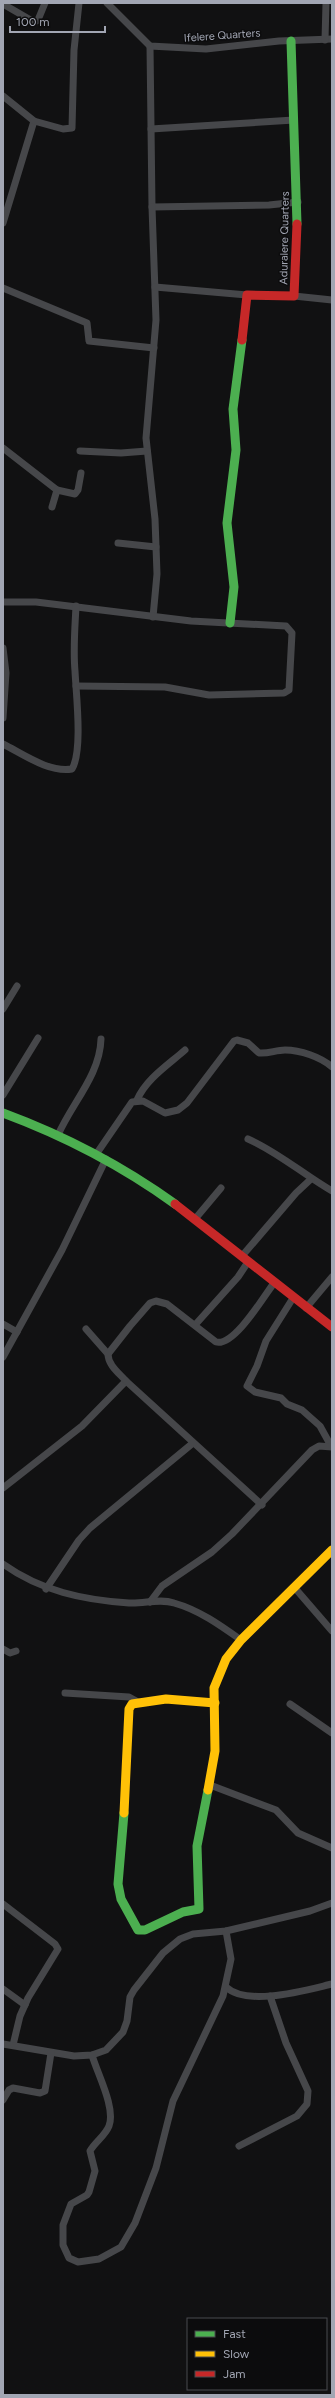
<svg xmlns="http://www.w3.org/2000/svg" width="335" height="2398" viewBox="0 0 335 2398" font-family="Figtree,sans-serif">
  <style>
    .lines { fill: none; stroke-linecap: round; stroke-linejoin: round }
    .street { stroke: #46474a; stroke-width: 7 }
    .fast { stroke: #4caf50; stroke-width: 9 }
    .slow { stroke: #ffc107; stroke-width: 9 }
    .jam { stroke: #c62828; stroke-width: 9 }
    .labels { text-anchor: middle; stroke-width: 3; stroke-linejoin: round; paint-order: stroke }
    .street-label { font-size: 11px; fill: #a2a6b3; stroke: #0c0c0d }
  </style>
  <rect width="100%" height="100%" fill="#111112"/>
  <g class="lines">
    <!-- street -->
    <g class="street">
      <polyline points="107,3 150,46 206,49 279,41 332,39"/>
      <polyline points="3,4 34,22 38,20 45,3"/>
      <polyline points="325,40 326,3"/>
      <polyline points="150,46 152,207 269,205 298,202"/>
      <polyline points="3,96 34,121 3,223"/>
      <polyline points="34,121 63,129 72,128 74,50 79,3"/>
      <polyline points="151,129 294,120"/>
      <polyline points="152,207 156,320 146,438 155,519 157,574 153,617"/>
      <polyline points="155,287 247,295"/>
      <polyline points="3,288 87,323 89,341 154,348"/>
      <polyline points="294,296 332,300"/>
      <polyline points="3,448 57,490 52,507"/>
      <polyline points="80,451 121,453 147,451"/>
      <polyline points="57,490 75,494 78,490 81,473"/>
      <polyline points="118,543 156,547"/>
      <polyline points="3,602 36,602 191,621 286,626 292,633 289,690 284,693 209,695 165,687 76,686"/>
      <polyline points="3,648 6,673 3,718"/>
      <path d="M 3,744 C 23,754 49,773 72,769 C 83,751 76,693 75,671 C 73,649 75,627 76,606"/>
      <polyline points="3,1009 17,986"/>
      <polyline points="3,1095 38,1038"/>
      <path d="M 137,1100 C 146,1079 168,1065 185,1050"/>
      <path d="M 58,1135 C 72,1103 100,1075 101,1039"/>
      <path d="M 248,1139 C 278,1152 304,1175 332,1191"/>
      <path d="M 97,1153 L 132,1102 L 143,1101 L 165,1113 L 178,1110 L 187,1103 L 234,1041 L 237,1040 L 248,1043 L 259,1053 C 268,1054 276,1050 285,1050 C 300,1050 321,1057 332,1067"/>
      <polyline points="195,1219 221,1188"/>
      <polyline points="242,1256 296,1193 311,1179"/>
      <polyline points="293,1298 266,1341 257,1366 247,1386 255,1392 281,1398 287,1404 302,1410 320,1426 331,1446"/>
      <polyline points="306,1308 332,1277"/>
      <polyline points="3,1324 17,1332"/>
      <polyline points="195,1325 238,1277 248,1262"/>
      <polyline points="86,1329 108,1354"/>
      <polyline points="3,1357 62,1250 106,1159"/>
      <polyline points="3,1488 82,1426 126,1381"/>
      <path d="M 262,1505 L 126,1381 C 119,1373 108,1365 108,1354 L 130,1326 L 150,1303 L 156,1301 L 167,1304 L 216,1342 C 234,1347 264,1296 274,1283"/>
      <path d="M 3,1564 C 41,1591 83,1600 129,1603 C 144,1604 160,1598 174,1603 C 199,1610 220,1625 241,1640"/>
      <polyline points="294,1587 332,1631"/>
      <polyline points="46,1589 79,1540 90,1528 193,1443"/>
      <polyline points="150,1602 162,1586 212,1552 232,1534 312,1450 319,1446 332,1447"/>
      <polyline points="3,1649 10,1653 16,1651"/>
      <polyline points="65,1693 129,1697 138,1702"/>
      <polyline points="290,1704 332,1733"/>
      <polyline points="210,1785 276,1810 298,1833 332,1848"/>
      <polyline points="3,1904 55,1944 58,1949 28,1998 20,2016 13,2045"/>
      <path d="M 226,1987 C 247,2007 306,1990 332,1984"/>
      <polyline points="3,1989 25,2005"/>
      <polyline points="3,2044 74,2056 92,2055 106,2050 123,2032 127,2021 130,1997 134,1990 163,1953 180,1939 193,1934 226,1931 310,1911 332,1903"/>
      <path d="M 92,2055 C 97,2073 116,2108 109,2126 C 105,2136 95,2142 90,2151 L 95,2171 L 89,2192 L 87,2195 L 71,2204 L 63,2225 L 63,2245 L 69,2258 L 78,2262 L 99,2259 L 121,2247 L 135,2223 L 156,2168 L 173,2101 L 223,1996 L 231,1959 L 226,1931"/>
      <polyline points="3,2100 9,2090 13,2088 40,2093 45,2091 51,2053"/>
      <polyline points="239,2146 297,2116 307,2104 308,2091 286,2043 270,1996"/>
    </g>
    <!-- fast -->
    <g class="fast">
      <polyline points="291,41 297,224"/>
      <polyline points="230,623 234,587 227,523 236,450 233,409 242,340"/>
      <path d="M 3,1113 C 65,1136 121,1165 175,1204"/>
      <polyline points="124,1813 118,1884 121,1899 138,1930 145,1930 183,1912 199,1909 197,1846 208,1790"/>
    </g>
    <!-- slow -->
    <g class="slow">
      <polyline points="208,1790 215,1751 214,1688 226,1659 241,1640 332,1550"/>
      <polyline points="124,1813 129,1709 132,1704 166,1699 215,1703"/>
    </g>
    <!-- jam -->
    <g class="jam">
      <polyline points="242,340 247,295 294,296 297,224"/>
      <polyline points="175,1204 332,1327"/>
    </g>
  </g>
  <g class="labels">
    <!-- street labels -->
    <g class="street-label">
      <text transform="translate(222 35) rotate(-4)" y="4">Ifelere Quarters</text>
      <text transform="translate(284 238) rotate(-89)" y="4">Aduralere Quarters</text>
    </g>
  </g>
  <!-- border -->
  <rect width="335" height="2398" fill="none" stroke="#a2a6b3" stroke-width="8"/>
  <!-- legend -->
  <rect x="187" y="2318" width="140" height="72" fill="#0c0c0d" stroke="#484a4f"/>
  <rect x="195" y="2331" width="20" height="6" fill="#4caf50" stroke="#484a4f"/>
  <text x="223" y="2338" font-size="12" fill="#a2a6b3">Fast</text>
  <rect x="195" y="2351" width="20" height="6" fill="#ffc107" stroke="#484a4f"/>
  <text x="223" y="2358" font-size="12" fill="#a2a6b3">Slow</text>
  <rect x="195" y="2371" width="20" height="6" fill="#c62828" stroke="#484a4f"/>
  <text x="223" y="2378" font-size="12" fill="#a2a6b3">Jam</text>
  <!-- scale -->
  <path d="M10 26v6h95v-6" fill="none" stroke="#a2a6b3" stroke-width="2"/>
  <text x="16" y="26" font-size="12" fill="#a2a6b3" stroke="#0c0c0d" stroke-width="3" paint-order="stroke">100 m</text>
</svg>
